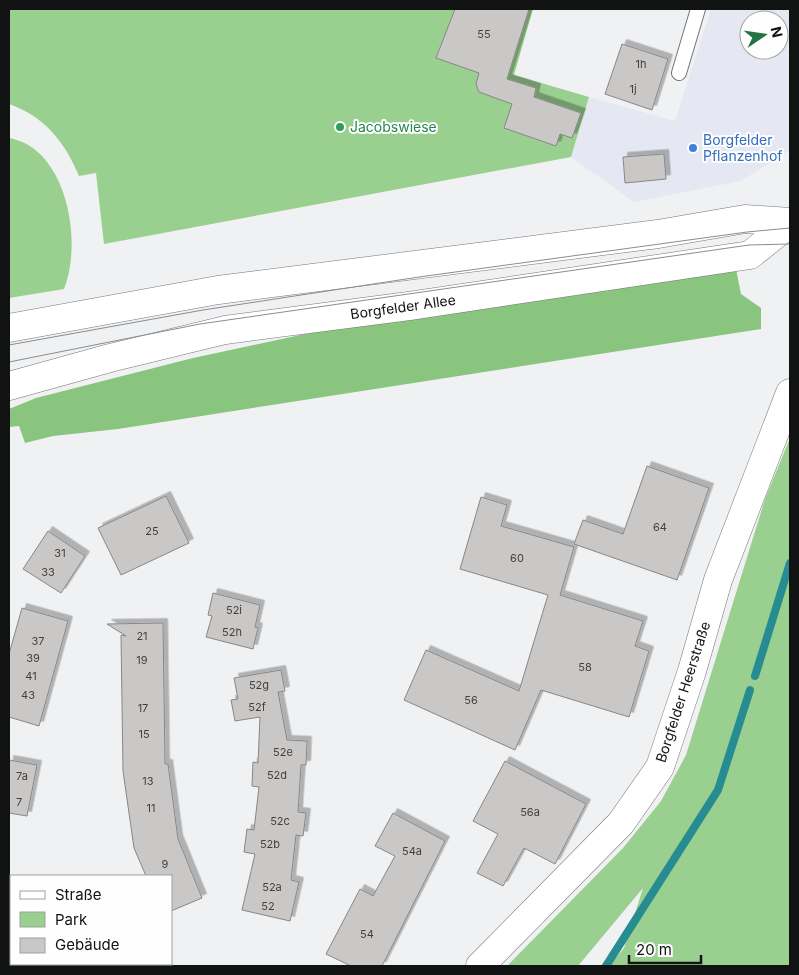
<svg xmlns="http://www.w3.org/2000/svg" width="799" height="975" viewBox="0 0 799 975" font-family="Inter,sans-serif">
  <style>
    .built { fill: #e5e8f2; fill-rule: evenodd }
    .green { fill: #9ad08f }
    .forest { fill: #89c57e }
    .lines { fill: none; stroke-linecap: round; stroke-linejoin: round }
    .stream { stroke: #278c91; stroke-width: 8 }
    .building { fill: #cac8c7; stroke: #898685; filter: url(#shadow) }
    .lane-casing { stroke: #767678; stroke-width: 16 }
    .street-casing { stroke: #767678; stroke-width: 29 }
    .secondary-casing { stroke: #767678; stroke-width: 29 }
    .lane { stroke: #fff; stroke-width: 14 }
    .street { stroke: #fff; stroke-width: 28 }
    .secondary { stroke: #fff; stroke-width: 28 }
    .tram { stroke: #8b8c8d; stroke-width: 1 }
    .leisure-dot { fill: #2e9e5b; stroke: #fefeff; stroke-width: 2 }
    .shop-dot { fill: #3f7fe0; stroke: #fefeff; stroke-width: 2 }
    .labels { text-anchor: middle; stroke-width: 4; stroke-linejoin: round; paint-order: stroke }
    .number-label { font-size: 11px; fill: #3f403f }
    .leisure-label { font-size: 14px; fill: #27864d; stroke: #fefeff; text-anchor: start }
    .shop-label { font-size: 14px; fill: #366cbe; stroke: #fefeff; text-anchor: start }
    .street-label { font-size: 14px; fill: #111212; stroke: #fefeff }
  </style>
  <defs>
    <filter id="shadow"><feDropShadow dx="4.5" dy="-4.5" stdDeviation="0" flood-color="#0004"/></filter>
  </defs>
  <rect width="100%" height="100%" fill="#f0f1f3"/>
  <!-- built -->
  <path class="built" d="M 711,9 L 790,9 L 790,150 L 741,181 L 634,202 L 571,157 L 589,97 L 675,121 ZM 749,20 L 779,20 L 779,50 L 749,50 Z"/>
  <!-- green -->
  <g class="green">
    <path d="M 9,9 L 533,9 L 514,75 L 589,97 L 571,157 L 104,244 L 96,173 L 79,176 C 65,142 44,116 9,104 Z"/>
    <path d="M 9,138 C 67,148 83,242 64,289 L 9,298 Z"/>
    <polygon points="790,438 790,966 609,966 624,948 643,888 578,966 507,966 623,848 661,801 686,755 765,499"/>
  </g>
  <!-- forest -->
  <polygon class="forest" points="736,269 741,294 761,308 761,329 118,429 53,436 25,443 19,426 9,427 9,409 36,398 193,358 305,334"/>
  <g class="lines">
    <!-- stream -->
    <g class="stream">
      <polyline points="755,676 790,563"/>
      <polyline points="606,966 718,790 750,690"/>
    </g>
  </g>
  <!-- building -->
  <g class="building">
    <polygon points="455,9 529,9 507,79 536,88 534,97 581,113 572,138 560,134 556,146 504,128 512,104 479,92 476,84 479,73 436,58"/>
    <polygon points="622,44 668,59 652,110 605,94"/>
    <polygon points="664,154 666,179 625,183 623,157"/>
    <polygon points="647,466 709,488 677,580 574,544 583,520 623,534"/>
    <polygon points="166,496 189,543 121,575 98,528"/>
    <polygon points="481,497 507,505 501,526 574,547 560,595 643,621 635,646 649,651 629,717 541,690 515,750 404,700 426,650 519,691 548,595 460,569"/>
    <polygon points="48,531 85,556 61,593 23,569"/>
    <polygon points="213,593 260,605 255,627 258,628 253,649 206,637 212,616 208,615"/>
    <polygon points="22,608 68,621 39,726 9,717 9,654"/>
    <polygon points="163,623 165,764 168,764 178,839 202,898 171,911 171,876 146,876 134,848 123,771 121,635 126,636 107,624"/>
    <polygon points="281,670 285,691 278,692 287,740 307,741 306,765 301,765 298,812 306,813 303,836 296,835 291,880 299,882 290,921 242,910 255,854 244,852 247,829 254,830 259,787 252,786 253,762 258,763 260,717 235,721 231,700 238,699 234,678"/>
    <polygon points="9,760 37,765 27,816 9,813"/>
    <polygon points="505,761 586,804 555,864 524,848 503,886 477,873 498,834 473,821"/>
    <polygon points="393,813 445,841 382,966 351,966 326,954 360,889 373,896 395,856 375,846"/>
  </g>
  <g class="lines">
    <defs>
      <polyline id="lane" points="679,73 698,9"/>
      <polyline id="street" points="480,966 621,823 660,767 692,671 718,580 790,393"/>
      <g id="secondary">
        <polyline points="9,328 218,290 658,234 745,219 790,222"/>
        <polyline points="9,386 110,358 225,330 409,306 750,255 790,223"/>
      </g>
    </defs>
    <!-- lane casing -->
    <use href="#lane" class="lane-casing"/>
    <!-- street casing -->
    <use href="#street" class="street-casing"/>
    <!-- secondary casing -->
    <use href="#secondary" class="secondary-casing"/>
    <!-- lane -->
    <use href="#lane" class="lane"/>
    <!-- street -->
    <use href="#street" class="street"/>
    <!-- secondary -->
    <use href="#secondary" class="secondary"/>
    <!-- tram -->
    <g class="tram">
      <polyline points="9,345 203,310 419,277 747,232 790,228"/>
      <polyline points="9,362 200,324 749,245 790,244"/>
    </g>
  </g>
  <!-- markers -->
  <circle class="leisure-dot" cx="340" cy="127" r="5"/>
  <circle class="shop-dot" cx="693" cy="148" r="5"/>
  <g class="labels">
    <!-- number labels -->
    <g class="number-label">
      <text x="484" y="38">55</text>
      <text x="641" y="68">1h</text>
      <text x="633" y="93">1j</text>
      <text x="660" y="531">64</text>
      <text x="152" y="535">25</text>
      <text x="60" y="557">31</text>
      <text x="517" y="562">60</text>
      <text x="48" y="576">33</text>
      <text x="234" y="614">52i</text>
      <text x="232" y="636">52h</text>
      <text x="142" y="640">21</text>
      <text x="38" y="645">37</text>
      <text x="33" y="662">39</text>
      <text x="142" y="664">19</text>
      <text x="585" y="671">58</text>
      <text x="31" y="680">41</text>
      <text x="259" y="689">52g</text>
      <text x="28" y="699">43</text>
      <text x="471" y="704">56</text>
      <text x="257" y="711">52f</text>
      <text x="143" y="712">17</text>
      <text x="144" y="738">15</text>
      <text x="283" y="756">52e</text>
      <text x="277" y="779">52d</text>
      <text x="22" y="780">7a</text>
      <text x="148" y="785">13</text>
      <text x="19" y="806">7</text>
      <text x="151" y="812">11</text>
      <text x="530" y="816">56a</text>
      <text x="280" y="825">52c</text>
      <text x="270" y="848">52b</text>
      <text x="412" y="855">54a</text>
      <text x="165" y="868">9</text>
      <text x="272" y="891">52a</text>
      <text x="268" y="910">52</text>
      <text x="367" y="938">54</text>
    </g>
    <!-- leisure labels -->
    <g class="leisure-label">
      <text x="350" y="132">Jacobswiese</text>
    </g>
    <!-- shop labels -->
    <g class="shop-label">
      <text x="703" y="145">Borgfelder<tspan x="703" dy="16">Pflanzenhof</tspan></text>
    </g>
    <!-- street labels -->
    <g class="street-label">
      <text transform="translate(403 307) rotate(-8)" y="5">Borgfelder Allee</text>
      <text transform="translate(683 692) rotate(-72)" y="5">Borgfelder Heerstraße</text>
    </g>
  </g>
  <!-- border -->
  <rect width="799" height="975" fill="none" stroke="#111212" stroke-width="20"/>
  <!-- legend -->
  <rect x="10" y="875" width="162" height="90" fill="#fefeff" stroke="#9fa0a0"/>
  <rect x="20" y="891" width="25" height="8" fill="#ffffff" stroke="#9fa0a0"/>
  <text x="55" y="900" font-size="15" fill="#111212">Straße</text>
  <rect x="20" y="912" width="25" height="15" fill="#9ad08f" stroke="#9fa0a0"/>
  <text x="55" y="925" font-size="15" fill="#111212">Park</text>
  <rect x="20" y="938" width="25" height="15" fill="#cac8c7" stroke="#9fa0a0"/>
  <text x="55" y="950" font-size="15" fill="#111212">Gebäude</text>
  <!-- north arrow -->
  <g transform="translate(764 35) rotate(77)"><circle r="24" fill="#fefeff" stroke="#9fa0a0"/>
  <path d="M0-4L9 19L0 12L-9 19Z" fill="#237445"/>
  <text y="-8" font-size="14" font-weight="bold" text-anchor="middle" fill="#111212">N</text>
  </g>
  <!-- scale -->
  <path d="M629 955v8h72v-8" fill="none" stroke="#111212" stroke-width="2.5"/>
  <text x="636" y="955" font-size="15" fill="#111212" stroke="#fefeff" stroke-width="4" paint-order="stroke">20 m</text>
</svg>
